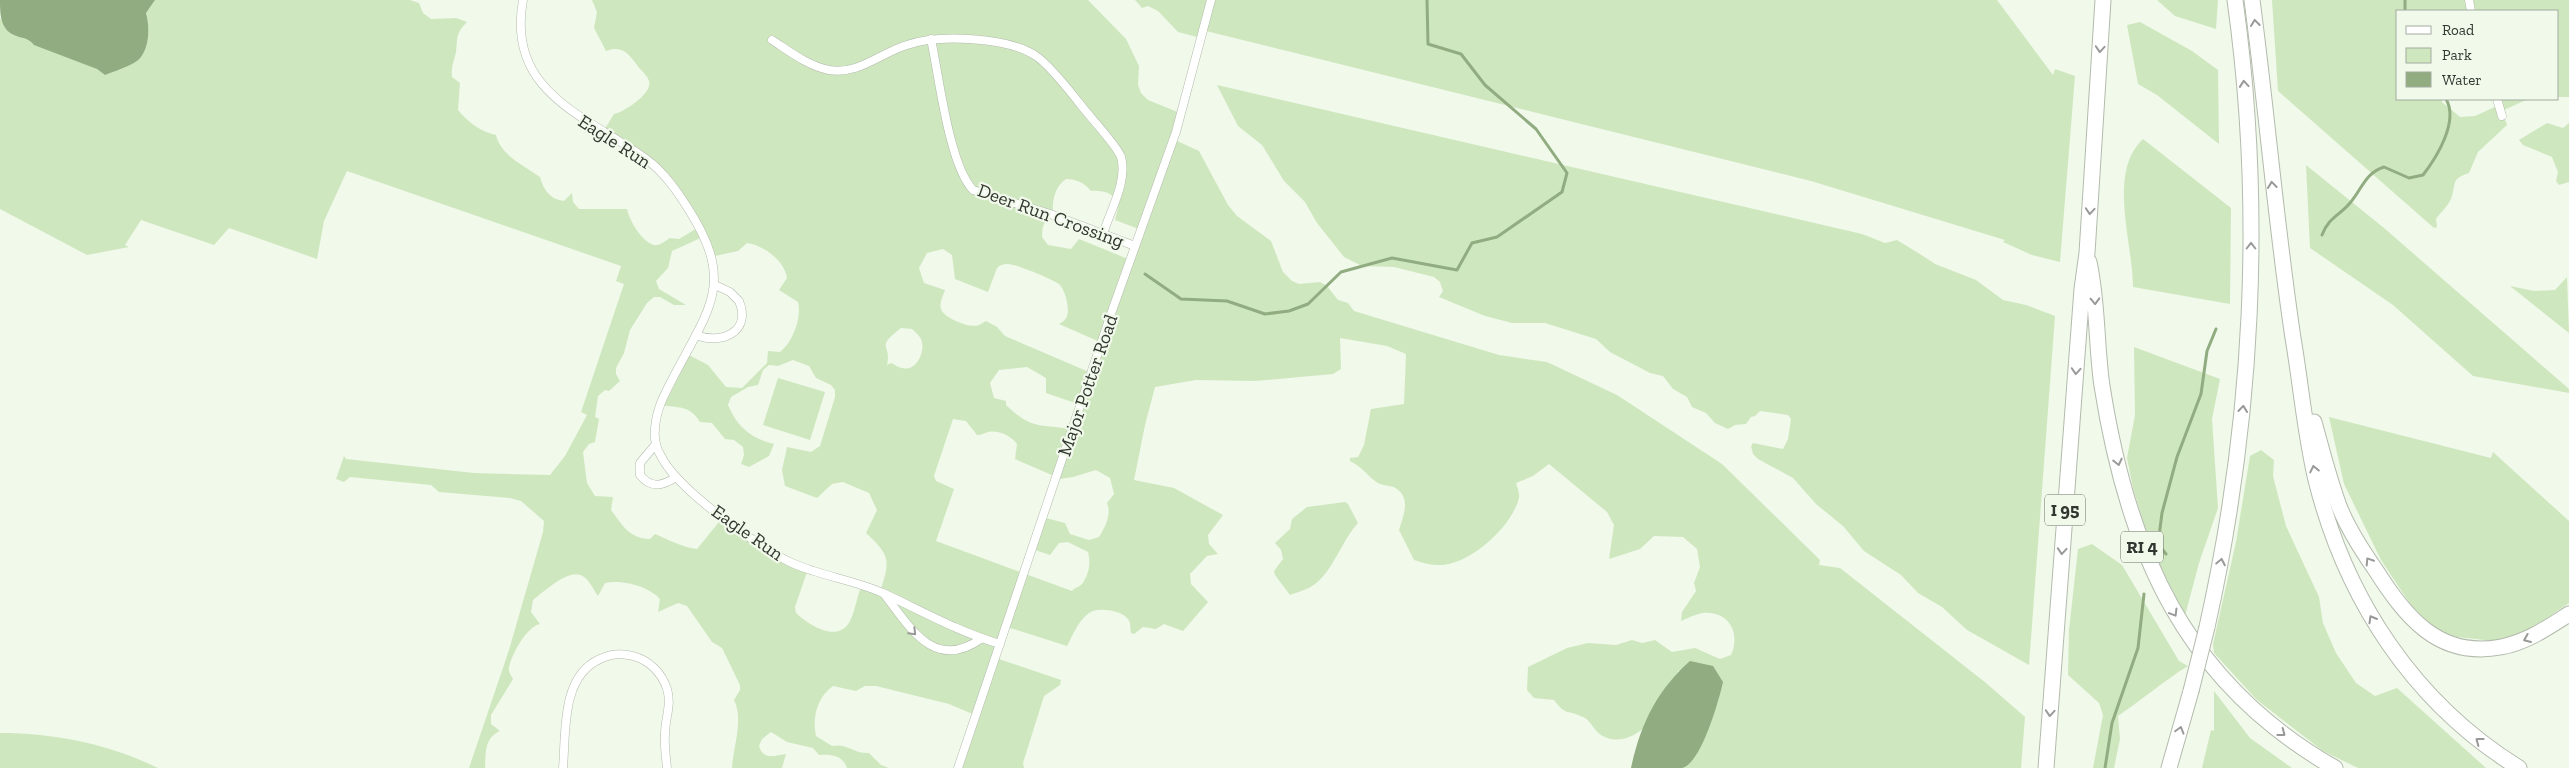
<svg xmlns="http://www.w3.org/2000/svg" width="2569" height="768" viewBox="0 0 2569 768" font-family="'Zilla Slab',serif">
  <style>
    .green { fill: #cfe7bf; fill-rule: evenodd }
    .water { fill: #91ac80 }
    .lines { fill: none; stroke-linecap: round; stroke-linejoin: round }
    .stream { stroke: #91ac80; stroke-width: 3 }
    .street-casing { stroke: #b3bbad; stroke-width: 9 }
    .highway-casing { stroke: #b3bbad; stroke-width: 17 }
    .street { stroke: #fff; stroke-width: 8 }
    .highway { stroke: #fff; stroke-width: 15 }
    .highway-bridge-casing { stroke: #b3bbad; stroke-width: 17; stroke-linecap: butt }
    .highway-bridge { stroke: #fff; stroke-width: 15 }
    .oneway { stroke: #989a98 }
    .labels { text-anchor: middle; stroke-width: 4.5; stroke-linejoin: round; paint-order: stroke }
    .shield { fill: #f0f9ea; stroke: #6b7068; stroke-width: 1 }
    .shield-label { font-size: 18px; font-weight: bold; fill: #323630 }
    .street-label { font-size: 19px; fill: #323630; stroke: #f0f9ea }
  </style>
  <rect width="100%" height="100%" fill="#f0f9ea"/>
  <!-- green -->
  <g class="green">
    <path d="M 155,0 L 410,0 L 419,3 L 423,13 L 431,19 L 456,18 L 467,22 C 455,34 458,38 456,52 C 454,61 451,67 452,77 L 460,83 L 458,110 C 468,122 481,132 496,135 C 501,156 525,166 540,177 C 544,191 550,199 564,201 L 572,193 L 573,202 L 579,209 L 627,209 C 629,220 642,242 654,245 C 660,246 665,241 670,238 L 679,239 L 699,227 L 665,177 L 603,132 L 614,114 C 624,112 653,93 649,81 C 648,77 643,72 640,69 C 630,56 624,44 606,51 L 594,28 L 597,12 L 592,0 L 1088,0 L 1126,39 L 1139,66 L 1138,85 L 1141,93 L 1148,100 L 1180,113 L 1173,139 L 1199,151 L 1228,205 L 1237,216 L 1271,241 L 1283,272 L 1292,281 L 1299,284 L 1320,282 L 1327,286 L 1338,300 L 1348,303 L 1354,311 L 1499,355 L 1547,362 L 1617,395 L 1722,464 L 1820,560 L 1819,565 L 1840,568 L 1986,683 L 2025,717 L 2021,768 L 1673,768 L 1692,668 L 1678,671 C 1675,679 1673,688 1670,696 C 1659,717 1631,749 1605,737 C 1594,733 1592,721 1583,717 C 1567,709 1567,717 1554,700 L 1534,698 L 1527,690 L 1528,667 L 1567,648 L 1588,643 L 1616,645 L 1632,640 L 1642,643 L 1655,640 L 1672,652 L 1695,648 L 1720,659 L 1731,655 C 1741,633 1729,611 1703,613 C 1696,614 1688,618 1681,621 L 1682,612 L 1696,591 L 1694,583 L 1700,567 L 1697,549 L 1683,537 L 1654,536 L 1640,549 L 1609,559 L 1614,525 L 1607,512 L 1549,464 L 1533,476 L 1516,483 C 1517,487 1520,493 1519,498 C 1512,527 1468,567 1437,565 C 1429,565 1421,562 1414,560 L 1399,530 C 1403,517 1411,499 1397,489 C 1392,485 1384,486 1378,483 C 1368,477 1363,467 1350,461 L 1350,458 L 1358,457 L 1364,445 L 1371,409 L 1404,404 L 1406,354 L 1387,346 L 1340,338 L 1341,369 L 1333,374 L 1255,381 L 1196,380 L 1155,387 L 1145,425 L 1134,480 L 1174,488 L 1223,515 L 1208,535 L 1209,544 L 1218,554 L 1207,556 L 1190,574 L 1191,584 L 1208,602 L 1183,631 L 1164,624 L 1156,629 L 1143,627 L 1134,634 L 1131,633 C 1130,628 1131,621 1127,618 C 1120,610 1097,607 1089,613 C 1078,621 1073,635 1067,646 L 1007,627 L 996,658 L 1061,680 L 1060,685 L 1044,696 L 1023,763 L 1024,768 L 957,768 L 975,715 L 949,704 L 876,686 L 865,686 L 856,691 L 833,686 C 817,697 812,718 816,736 L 832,746 C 848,743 854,754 869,753 L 881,765 L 889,768 L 847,768 C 843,755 830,754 819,755 L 813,748 L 787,742 L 771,732 L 762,739 L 759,746 C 763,760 773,756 786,754 L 782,768 L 732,768 C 733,748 744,719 734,700 L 740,690 L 740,685 L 722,648 L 712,642 L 687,606 L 678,603 L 658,612 L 660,599 C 649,586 621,579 605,583 L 598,596 C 594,591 590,581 584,577 C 571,566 544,592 533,600 L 531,612 L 540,624 C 527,626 511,655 509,668 C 508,672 511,675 513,679 L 491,715 L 491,724 L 500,731 C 484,738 486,753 485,768 L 469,768 L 509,650 L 543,532 L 544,521 L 521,501 L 510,498 L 439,492 L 431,485 L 350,477 L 344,482 L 336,479 L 344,456 L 346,459 L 474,473 L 550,475 L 565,456 L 587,415 L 581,412 L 624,284 L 616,281 L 621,266 L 347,171 L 324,221 L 317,259 L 229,228 L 214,245 L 141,220 L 125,245 L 129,247 L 87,255 L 0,209 L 0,18 L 12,34 L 30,39 L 97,69 L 105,75 C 115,71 128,67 137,61 C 150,51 150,27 146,13 ZM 1066,179 C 1076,179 1085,183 1091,191 C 1104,190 1112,193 1119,203 L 1115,220 L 1139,229 L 1128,259 L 1079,239 L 1071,249 L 1048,245 L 1042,237 C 1042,228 1043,220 1053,216 C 1052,202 1054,187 1066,179 ZM 705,236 L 715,256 L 738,251 L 747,243 C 763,245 785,261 787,278 L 779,290 L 798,302 C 802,317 793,342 780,352 L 768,351 L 767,363 L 742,388 L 726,387 L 708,365 L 689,355 L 664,406 C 680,407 691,407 700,422 L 712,423 L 725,439 L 734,440 L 743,447 L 744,455 L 741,464 L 749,467 L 769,456 L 774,444 C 752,439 737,427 728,405 L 731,397 L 748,387 L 758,385 L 763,370 L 769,365 L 778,366 L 793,360 L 809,366 L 816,378 L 831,385 L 835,390 L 835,397 L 820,446 L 811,452 L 787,447 L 782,470 L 785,486 L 817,498 L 832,484 L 843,482 L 869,493 L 877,510 L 866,533 C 891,556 890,561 880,592 L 861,587 C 857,597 855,611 850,621 C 838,644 809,625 796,613 L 795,607 L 807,572 L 723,517 L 697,549 C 685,548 666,539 655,534 L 650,539 C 630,539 622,525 611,510 L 613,497 L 595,496 L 587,483 L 583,452 L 589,444 L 595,442 L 599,419 L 595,417 L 598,396 L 605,390 L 609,391 L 620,381 L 616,374 L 616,368 L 624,353 L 630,330 L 647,303 L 654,297 L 660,297 L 674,305 L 686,305 L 659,289 L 656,281 L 668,268 L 672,251 ZM 943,249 L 952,255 L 955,279 L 988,292 L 997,268 C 1000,265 1003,264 1007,264 C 1014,263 1052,279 1059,284 C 1065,289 1070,309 1067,316 C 1066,320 1062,322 1059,324 L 1100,342 L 1089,372 L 1005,336 L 997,327 L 986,321 C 983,322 982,324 979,325 C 970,329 944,318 941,309 C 939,303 943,296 945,290 L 924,283 L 919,268 L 927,253 ZM 901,328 L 912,329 C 915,332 919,335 921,339 C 926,350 917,372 902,368 C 899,368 894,364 891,363 L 887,365 C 892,343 874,349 901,328 ZM 1027,367 L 1046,378 L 1046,393 L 1078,404 L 1070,429 C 1039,424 1032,430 1006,405 L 1006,401 L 994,398 L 990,383 L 999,370 ZM 953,419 L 966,421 L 977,435 C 982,435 984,433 988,432 C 999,430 1011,436 1017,444 L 1015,459 L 1054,476 L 1054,480 L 1073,477 L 1096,470 L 1110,478 L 1114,494 L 1107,503 C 1112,514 1105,527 1099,537 L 1089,540 L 1070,534 L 1065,523 L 1042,517 L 1032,549 L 1050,555 L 1059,543 L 1068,542 L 1088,552 C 1091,563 1089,575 1082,584 C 1078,588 1075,587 1072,591 L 936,541 L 954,489 L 936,481 L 934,476 Z"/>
    <polygon points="1135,0 1997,0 2053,75 2055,69 2075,76 2060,262 2032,255 2003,242 2005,240 1811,181 1202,30 1197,37 1178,32 1158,11 1148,6 1142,8"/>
    <polygon points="2157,0 2218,0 2216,29 2175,16"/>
    <path d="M 2272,0 L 2569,0 L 2569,97 L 2558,97 L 2558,11 L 2398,11 L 2398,99 L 2442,99 L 2442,102 L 2460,117 L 2475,116 L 2497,106 L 2497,99 L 2528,99 L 2502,111 L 2507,125 L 2478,152 L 2469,173 C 2452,179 2456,181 2452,196 C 2450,204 2441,212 2436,219 L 2437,227 L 2434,228 L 2278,91 Z"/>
    <polygon points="2140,22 2192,51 2218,70 2219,144 2157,95 2138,84 2127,25"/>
    <path d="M 1217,85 L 1862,234 L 1885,243 L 1897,240 C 1902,243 1933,262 1935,264 L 1976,280 L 2003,300 L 2026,305 L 2055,316 L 2029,665 L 1967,630 L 1942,607 L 1918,593 L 1901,575 L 1864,551 L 1843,526 L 1816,504 L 1793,478 L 1758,459 L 1753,454 L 1751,446 L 1753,443 L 1783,449 L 1788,439 L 1791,419 L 1788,415 L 1760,411 L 1755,416 L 1751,417 L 1746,424 L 1735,425 L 1728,429 L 1715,423 L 1706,413 L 1692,407 L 1687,397 L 1673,389 L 1663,376 L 1650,373 L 1610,352 L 1596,339 L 1545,323 L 1512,323 L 1485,316 L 1439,297 L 1443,291 L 1440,282 L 1434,277 L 1394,267 L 1362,266 L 1344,257 L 1317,223 L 1305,202 L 1284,181 L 1262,145 L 1238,126 Z"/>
    <polygon points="2547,123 2563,128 2569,123 2569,182 2559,185 2556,181 2558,172 2552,157 2523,145 2519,140"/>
    <path d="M 2143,139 L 2231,208 L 2230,304 L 2133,287 C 2133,243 2107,173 2143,139 Z"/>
    <polygon points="2306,165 2384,228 2569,389 2569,393 2473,376 2393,305 2310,248"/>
    <polygon points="2567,277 2569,333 2510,286 2534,291 2555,290"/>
    <polygon points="2134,347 2220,379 2212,419 2218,508 2199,563 2185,616 2150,545 2133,488 2127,458 2135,415"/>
    <polygon points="778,378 825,392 810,440 763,425"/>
    <polygon points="2329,417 2491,458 2493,452 2569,521 2569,603 2522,635 2494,641 2448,636 2418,616 2381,560 2344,484"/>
    <polygon points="2261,450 2274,460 2273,476 2286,526 2319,597 2323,623 2336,653 2356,683 2375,696 2397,688 2486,768 2358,768 2323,751 2257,700 2214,653 2213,644 2236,542 2250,456"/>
    <path d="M 1345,502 L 1348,504 L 1358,523 C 1343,539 1332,572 1315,584 C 1309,589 1298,592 1290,595 L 1275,575 L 1274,571 L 1283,559 L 1281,550 L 1275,543 L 1290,529 L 1292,519 L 1307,507 Z"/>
    <path d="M 2092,544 L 2122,565 L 2179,661 L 2188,666 C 2163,681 2142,700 2118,716 L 2120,739 L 2114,768 L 2093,768 L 2103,715 L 2099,703 L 2068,675 L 2069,630 L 2078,549 Z"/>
    <polygon points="2214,691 2250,738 2292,768 2202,768 2211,730 2214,731"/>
    <path d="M 0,733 C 54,733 109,744 158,768 L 0,768 Z"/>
  </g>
  <!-- water -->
  <g class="water">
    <path d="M 0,0 L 155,0 L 146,13 C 150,27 150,51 137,61 C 128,67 115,71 105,75 L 97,69 L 34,45 C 28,37 23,39 14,35 C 0,29 0,13 0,0 Z"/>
    <path d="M 1690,661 L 1713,666 L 1723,682 C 1719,700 1701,764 1682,768 C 1667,768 1647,768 1631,768 C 1640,725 1657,690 1690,661 Z"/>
  </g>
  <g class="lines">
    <!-- stream -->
    <g class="stream">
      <polyline points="2405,11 2405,0"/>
      <path d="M 2322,235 C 2329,217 2339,216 2350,203 C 2362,189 2365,173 2384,167 L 2409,178 L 2423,175 C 2437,157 2459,121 2446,99"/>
      <polyline points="1145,274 1181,299 1227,301 1265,314 1289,311 1308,304 1341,272 1392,258 1457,270 1472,243 1497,237 1562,192 1567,173 1536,129 1485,85 1461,54 1428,44 1427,0"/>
      <polyline points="2166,554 2158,544 2162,513 2177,457 2201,394 2207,351 2216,329"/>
      <polyline points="2105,768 2112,723 2138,648 2144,594"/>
    </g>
    <defs>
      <g id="street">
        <path d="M 523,0 C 506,93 586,115 646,159 C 664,172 677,191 689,210 C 735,283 710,307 674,376 C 665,393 656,409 655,429 C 654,439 656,448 661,456 C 676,488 759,548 792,563 C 821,576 854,580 883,593 C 922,611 959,632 1000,644"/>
        <polyline points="2469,0 2471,11"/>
        <path d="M 931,39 C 939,76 949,165 973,190 L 1050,214 L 1135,246"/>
        <path d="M 772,40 C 789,51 808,66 829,70 C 859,75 880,53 907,45 C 938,34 1008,37 1036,56 C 1050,65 1073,95 1084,109 C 1092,119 1118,147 1121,157 C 1128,181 1110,211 1103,234"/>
        <polyline points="2497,99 2502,116"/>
        <path d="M 696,335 C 721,345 752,332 739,301 L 730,292 L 715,285"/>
        <path d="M 656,444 L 640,463 L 640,475 C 651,489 663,486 676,477"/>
        <path d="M 885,595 C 911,629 935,672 982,638"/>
        <path d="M 563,768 C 566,732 561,676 600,659 C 610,654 622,653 633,656 C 649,660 662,673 667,689 C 672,705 665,718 665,734 C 664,745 666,757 667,768"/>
        <polyline points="958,768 1112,311 1176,132 1211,0"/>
      </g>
      <g id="highway">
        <path d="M 2252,0 C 2267,113 2276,225 2293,338 C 2301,385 2305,434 2316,480 C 2346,600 2414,703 2519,768"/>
        <path d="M 2089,262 C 2098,303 2096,345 2102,386 C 2128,551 2184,682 2335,768"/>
        <path d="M 2314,422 C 2322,451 2329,479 2339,506 C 2348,529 2361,549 2375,569 C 2405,616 2438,659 2501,647 C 2527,642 2547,628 2569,614"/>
        <path d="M 2207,627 C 2253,422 2264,208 2235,0"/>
        <polyline points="2046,768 2082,289 2087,253 2103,0"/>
        <polyline points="2169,768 2191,691"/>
      </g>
    </defs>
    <!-- street casing -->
    <use href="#street" class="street-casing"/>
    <!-- highway casing -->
    <use href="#highway" class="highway-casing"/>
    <!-- street -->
    <use href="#street" class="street"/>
    <!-- highway -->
    <use href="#highway" class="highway"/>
    <defs>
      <polyline id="highway-bridge" points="2191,691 2207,627"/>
    </defs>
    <!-- highway-bridge casing -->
    <use href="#highway-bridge" class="highway-bridge-casing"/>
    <!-- highway-bridge -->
    <use href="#highway-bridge" class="highway-bridge"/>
  </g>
  <!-- one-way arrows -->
  <defs><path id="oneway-chevron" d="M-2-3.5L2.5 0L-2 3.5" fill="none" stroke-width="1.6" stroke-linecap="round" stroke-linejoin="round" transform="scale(1.25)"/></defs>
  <g class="oneway">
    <use href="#oneway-chevron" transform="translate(2255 23) rotate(-97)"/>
    <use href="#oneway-chevron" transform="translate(2100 49) rotate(94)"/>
    <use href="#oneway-chevron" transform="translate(2244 84) rotate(-95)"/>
    <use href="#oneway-chevron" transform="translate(2272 185) rotate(-96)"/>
    <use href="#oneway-chevron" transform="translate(2090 211) rotate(94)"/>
    <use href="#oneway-chevron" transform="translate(2251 246) rotate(-90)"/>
    <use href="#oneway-chevron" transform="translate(2095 301) rotate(88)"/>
    <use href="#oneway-chevron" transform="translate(2076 371) rotate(94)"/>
    <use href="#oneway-chevron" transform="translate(2243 409) rotate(-84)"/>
    <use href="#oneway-chevron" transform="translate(2118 462) rotate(77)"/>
    <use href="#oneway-chevron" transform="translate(2314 469) rotate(-102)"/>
    <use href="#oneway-chevron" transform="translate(2062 551) rotate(94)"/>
    <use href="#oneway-chevron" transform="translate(2369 561) rotate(-123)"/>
    <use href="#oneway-chevron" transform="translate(2221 562) rotate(-79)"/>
    <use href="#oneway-chevron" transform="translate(2174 613) rotate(59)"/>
    <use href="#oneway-chevron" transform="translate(2372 619) rotate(-120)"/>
    <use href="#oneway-chevron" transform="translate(913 632) rotate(45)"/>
    <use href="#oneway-chevron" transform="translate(2527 639) rotate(157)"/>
    <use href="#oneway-chevron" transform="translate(2050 713) rotate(94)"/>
    <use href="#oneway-chevron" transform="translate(2180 730) rotate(-74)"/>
    <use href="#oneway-chevron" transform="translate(2282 733) rotate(37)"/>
    <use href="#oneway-chevron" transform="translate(2479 741) rotate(-143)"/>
  </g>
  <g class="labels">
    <!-- shield labels -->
    <g class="shield">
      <rect x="2045" y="494.5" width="40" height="31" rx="4"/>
      <rect x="2121" y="531.5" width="42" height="31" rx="4"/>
    </g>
    <g class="shield-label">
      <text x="2065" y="516">I 95</text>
      <text x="2142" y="553">RI 4</text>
    </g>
    <!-- street labels -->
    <g class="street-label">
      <text transform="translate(615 141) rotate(33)" y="7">Eagle Run</text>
      <text transform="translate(1051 215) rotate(20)" y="7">Deer Run Crossing</text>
      <text transform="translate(1087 385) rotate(-71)" y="7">Major Potter Road</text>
      <text transform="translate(748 532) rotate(35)" y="7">Eagle Run</text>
    </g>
  </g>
  <!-- legend -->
  <rect x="2396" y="10" width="162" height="90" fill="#f0f9ea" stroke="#a4aba0"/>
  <rect x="2406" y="26" width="25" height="8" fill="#ffffff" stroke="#a4aba0"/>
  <text x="2442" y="35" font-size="15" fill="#323630">Road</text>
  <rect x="2406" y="48" width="25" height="15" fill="#cfe7bf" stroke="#a4aba0"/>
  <text x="2442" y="60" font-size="15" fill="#323630">Park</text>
  <rect x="2406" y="72" width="25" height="15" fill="#91ac80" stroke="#a4aba0"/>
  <text x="2442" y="85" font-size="15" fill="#323630">Water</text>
</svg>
